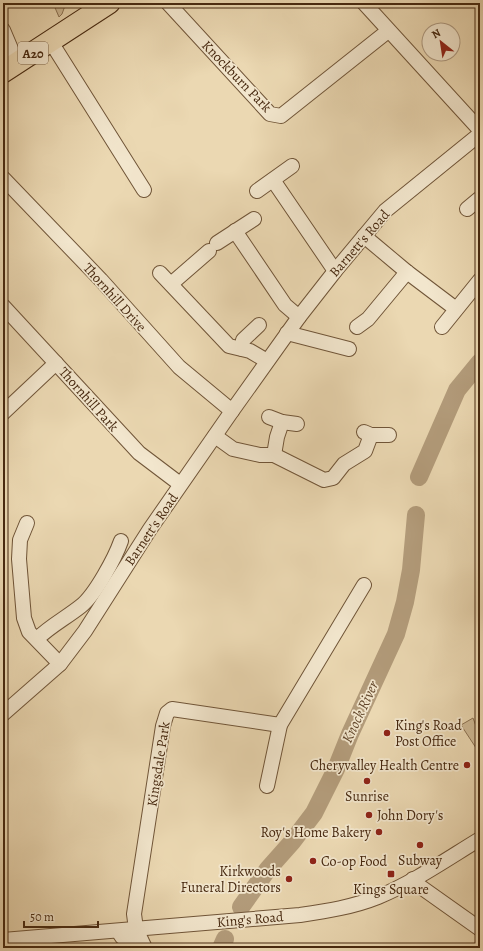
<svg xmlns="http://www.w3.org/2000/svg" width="483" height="951" viewBox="0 0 483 951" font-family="Alegreya,serif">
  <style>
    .grass { fill: #cfba96; stroke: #8b7253 }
    .park { fill: url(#park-crowns); stroke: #8b7253 }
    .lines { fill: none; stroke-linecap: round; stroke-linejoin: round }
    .river { stroke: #b39c7b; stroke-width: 18 }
    .minor-casing { stroke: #705538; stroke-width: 16 }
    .highway-casing { stroke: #472910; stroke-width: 23 }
    .minor { stroke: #f2e6cd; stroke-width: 14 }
    .highway { stroke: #ebd8b2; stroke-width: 21 }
    .poi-dot { fill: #8f2418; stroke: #f2e6cd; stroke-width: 1.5 }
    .labels { text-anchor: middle; stroke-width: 3.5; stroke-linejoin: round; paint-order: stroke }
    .shield { fill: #f2e6cd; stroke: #7a6249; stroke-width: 1 }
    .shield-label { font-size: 13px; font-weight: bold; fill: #472910 }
    .street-label { font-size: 14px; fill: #472910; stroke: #f2e6cd }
    .poi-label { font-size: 14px; fill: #472910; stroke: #f2e6cd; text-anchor: start }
    .water-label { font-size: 15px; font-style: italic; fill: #62462b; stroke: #f2e6cd }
  </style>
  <defs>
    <pattern id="park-crowns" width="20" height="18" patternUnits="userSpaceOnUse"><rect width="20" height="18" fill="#cfba96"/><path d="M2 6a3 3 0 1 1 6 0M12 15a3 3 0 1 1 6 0" fill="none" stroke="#aa9779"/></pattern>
  </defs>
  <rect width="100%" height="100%" fill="#ebd8b2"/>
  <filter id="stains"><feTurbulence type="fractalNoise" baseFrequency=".005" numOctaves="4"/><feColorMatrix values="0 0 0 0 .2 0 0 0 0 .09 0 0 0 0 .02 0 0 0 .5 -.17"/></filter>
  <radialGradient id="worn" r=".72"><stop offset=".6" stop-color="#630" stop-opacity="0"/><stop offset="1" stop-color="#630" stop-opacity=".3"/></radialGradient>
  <!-- grass -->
  <polygon class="grass" points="473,718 480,737 480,754 461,725"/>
  <!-- park -->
  <polygon class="park" points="53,3 66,3 62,14 59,17"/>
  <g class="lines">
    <!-- river -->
    <g class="river">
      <polyline points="419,477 457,390 480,362"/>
      <polyline points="241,907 268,869 292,842 314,813 336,769 350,734 396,634 405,602 411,570 416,515"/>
      <polyline points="221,948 225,939"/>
    </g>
    <defs>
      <g id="minor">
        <polyline points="168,3 270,114 281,116 388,31"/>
        <polyline points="364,3 480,130"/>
        <polyline points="3,30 17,63"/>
        <polyline points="51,42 144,190"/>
        <polyline points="3,178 101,280 179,367 232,411"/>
        <polyline points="273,180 335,271"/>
        <polyline points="257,191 292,166"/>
        <polyline points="467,209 479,199"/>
        <polyline points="235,231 285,305 299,317"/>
        <polyline points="364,236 407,272 456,309"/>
        <polyline points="217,243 254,219"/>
        <polyline points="160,273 229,346 250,351 267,361"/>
        <polyline points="171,284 209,251"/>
        <polyline points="3,306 139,453 180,484"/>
        <polyline points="357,327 368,319 407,272"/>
        <polyline points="442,327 480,280"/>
        <polyline points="287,333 349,349"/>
        <polyline points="242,349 243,340 259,325"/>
        <polyline points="3,413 56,363"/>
        <polyline points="269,417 282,422 297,424"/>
        <polyline points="364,432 371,435 389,435"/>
        <polyline points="215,436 233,449 260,455 274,455 324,480 333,478 344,464 365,451 371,435"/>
        <polyline points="274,455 277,437 282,422"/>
        <polyline points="27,523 20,540 19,559 24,618 29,632 60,664"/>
        <path d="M 37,639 C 50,626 66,618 81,606 C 95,595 115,558 121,541"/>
        <polyline points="3,714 60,664 85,631 150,529 232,411 299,317 335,271 385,211 480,134"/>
        <polyline points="267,786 280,725 364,585"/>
        <polyline points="413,879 418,885 480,929"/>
        <polyline points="118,931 122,937 138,948"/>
        <path d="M 3,940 L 300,915 C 327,911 353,907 378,897 C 414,882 447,859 480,839"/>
        <polyline points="145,948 136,929 134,914 163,726 167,713 172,709 280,725"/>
      </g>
      <polyline id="highway" points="3,72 109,3"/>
    </defs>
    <!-- minor casing -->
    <use href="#minor" class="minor-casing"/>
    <!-- highway casing -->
    <use href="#highway" class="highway-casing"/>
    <!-- minor -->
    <use href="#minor" class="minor"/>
    <!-- highway -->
    <use href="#highway" class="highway"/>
  </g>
  <!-- markers -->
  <g class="poi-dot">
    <circle cx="387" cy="733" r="4"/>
    <circle cx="467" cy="765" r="4"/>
    <circle cx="367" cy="781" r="4"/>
    <circle cx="369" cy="815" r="4"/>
    <circle cx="379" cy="832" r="4"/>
    <circle cx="420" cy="845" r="4"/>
    <circle cx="313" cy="861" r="4"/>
    <rect x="387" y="870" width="8" height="8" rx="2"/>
    <circle cx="289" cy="879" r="4"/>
  </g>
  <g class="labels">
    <!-- shield labels -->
    <rect class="shield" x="18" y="42" width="30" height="22" rx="3"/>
    <g class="shield-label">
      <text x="33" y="58">A20</text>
    </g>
    <!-- street labels -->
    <g class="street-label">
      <text transform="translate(237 76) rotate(46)" y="5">Knockburn Park</text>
      <text transform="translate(359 243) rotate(-49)" y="5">Barnett's Road</text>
      <text transform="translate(115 297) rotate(48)" y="5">Thornhill Drive</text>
      <text transform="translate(89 399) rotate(48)" y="5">Thornhill Park</text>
      <text transform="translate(151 529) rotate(-56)" y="5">Barnett's Road</text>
      <text transform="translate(158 764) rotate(-81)" y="5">Kingsdale Park</text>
      <text transform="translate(250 919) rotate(-5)" y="5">King's Road</text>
    </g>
    <!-- poi labels -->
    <g class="poi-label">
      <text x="395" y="730">King's Road<tspan x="395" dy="16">Post Office</tspan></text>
      <text x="459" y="770" text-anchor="end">Cheryvalley Health Centre</text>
      <text x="367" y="801" text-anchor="middle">Sunrise</text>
      <text x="377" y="820">John Dory's</text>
      <text x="371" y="837" text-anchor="end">Roy's Home Bakery</text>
      <text x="420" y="865" text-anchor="middle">Subway</text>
      <text x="321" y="866">Co-op Food</text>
      <text x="281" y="876" text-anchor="end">Kirkwoods<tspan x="281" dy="16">Funeral Directors</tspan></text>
      <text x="391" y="894" text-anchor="middle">Kings Square</text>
    </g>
    <!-- water labels -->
    <g class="water-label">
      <text transform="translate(360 712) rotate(-65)" y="5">Knock River</text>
    </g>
  </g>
  <!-- margin -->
  <rect width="483" height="951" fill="none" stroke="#ebd8b2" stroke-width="16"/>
  <rect x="4" y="4" width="475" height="943" fill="none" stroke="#472910" stroke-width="2"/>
  <rect x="8" y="8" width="467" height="935" fill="none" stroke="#472910"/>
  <!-- north arrow -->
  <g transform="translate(441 42) rotate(330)"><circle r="19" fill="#f2e6cd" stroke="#ae9a81"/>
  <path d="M0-3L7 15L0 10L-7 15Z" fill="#8f2418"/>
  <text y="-6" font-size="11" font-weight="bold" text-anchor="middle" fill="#472910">N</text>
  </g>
  <!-- scale -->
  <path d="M24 921v6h74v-6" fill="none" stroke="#472910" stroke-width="2"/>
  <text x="30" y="921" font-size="12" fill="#472910" stroke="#f2e6cd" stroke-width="3" paint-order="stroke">50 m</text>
  <rect width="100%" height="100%" filter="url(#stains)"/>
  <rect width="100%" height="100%" fill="url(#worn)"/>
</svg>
